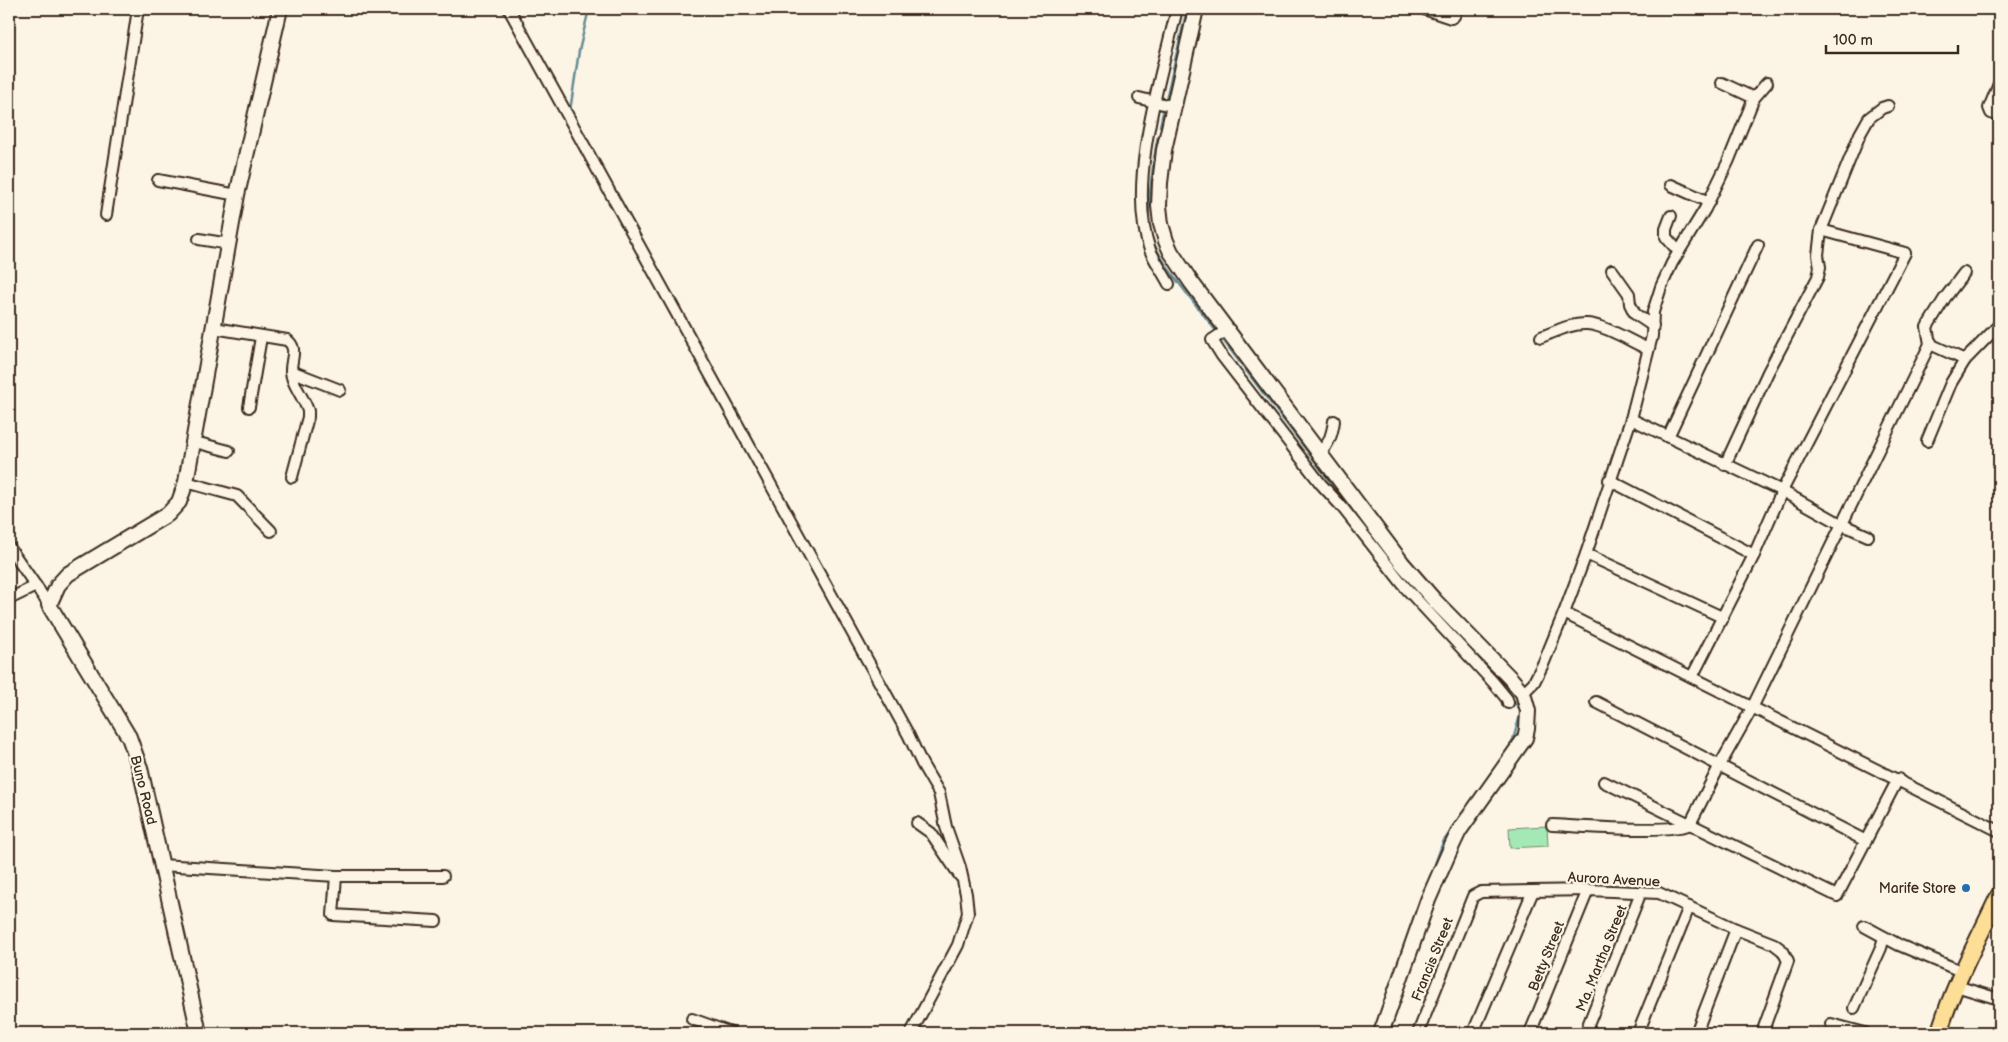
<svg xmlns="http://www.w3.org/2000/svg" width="2008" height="1042" viewBox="0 0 2008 1042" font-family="'Balsamiq Sans',sans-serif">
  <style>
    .green { fill: #a4e9b5; stroke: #708a6a }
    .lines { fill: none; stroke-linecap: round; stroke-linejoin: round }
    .stream { stroke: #678c96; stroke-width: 2.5 }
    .street-casing { stroke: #3b2a1e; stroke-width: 14 }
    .secondary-casing { stroke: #3b2a1e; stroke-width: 18 }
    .primary-casing { stroke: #3b2a1e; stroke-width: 19 }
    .street { stroke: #fcf5e5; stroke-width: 10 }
    .secondary { stroke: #fcf5e5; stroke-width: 14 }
    .primary { stroke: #fdde96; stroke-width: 15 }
    .poi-dot { fill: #1f6fb2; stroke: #fcf5e5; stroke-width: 2 }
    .labels { text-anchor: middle; stroke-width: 4.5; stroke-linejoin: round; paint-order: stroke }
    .street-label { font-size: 14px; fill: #3b2a1e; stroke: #fcf5e5 }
    .poi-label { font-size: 14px; fill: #3b2a1e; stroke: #fcf5e5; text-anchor: end }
  </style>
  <rect width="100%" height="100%" fill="#fcf5e5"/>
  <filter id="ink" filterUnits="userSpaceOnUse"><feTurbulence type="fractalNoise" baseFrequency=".02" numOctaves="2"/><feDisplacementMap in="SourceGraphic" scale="10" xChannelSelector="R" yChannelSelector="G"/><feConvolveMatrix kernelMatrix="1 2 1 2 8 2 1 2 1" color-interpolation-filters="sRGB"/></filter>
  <g filter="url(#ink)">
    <!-- green -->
    <polygon class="green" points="1547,826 1548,846 1510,848 1509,828"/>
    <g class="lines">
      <!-- stream -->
      <g class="stream">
        <polyline points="1645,11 1646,9"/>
        <polyline points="1166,99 1187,9"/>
        <polyline points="570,111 579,51 589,9"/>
        <polyline points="1160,126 1164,108"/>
        <path d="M 1158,136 C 1154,155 1146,213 1150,232 C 1156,260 1198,306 1216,331"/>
        <polyline points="1223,340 1382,550"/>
        <polyline points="1497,679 1507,690 1521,712 1512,743 1500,761"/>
        <polyline points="1430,878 1443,842 1454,827"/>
        <polyline points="1373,1033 1380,1015"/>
      </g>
      <defs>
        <g id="street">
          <polyline points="509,9 908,734 922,764 939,793 946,827 960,867 966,894 968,913 958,945 911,1033"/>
          <polyline points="1424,9 1451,18 1454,16 1457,9"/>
          <polyline points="1722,83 1754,98"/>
          <polyline points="1999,84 1989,108 1991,113 1999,116"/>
          <polyline points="1139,98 1175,107"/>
          <polyline points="158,180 237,195"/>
          <polyline points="1671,185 1709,202"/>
          <polyline points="106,215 138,9"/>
          <polyline points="1671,216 1666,229 1666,237 1679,252"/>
          <polyline points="199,239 229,244"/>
          <polyline points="1612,270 1629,294 1630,304 1635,314 1653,326"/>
          <path d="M 1169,284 C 1163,273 1155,261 1150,250 C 1126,184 1161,76 1177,9"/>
          <path d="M 214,328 L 287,340 C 298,348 291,358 291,370 C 291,384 304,397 308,411 L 308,417 L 292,477"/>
          <polyline points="1227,330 1212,340 1222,356 1321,484 1342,507 1405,587 1493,682 1507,699 1508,703"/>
          <path d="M 1541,337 C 1555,332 1571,323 1587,324 C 1605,325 1632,342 1648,349"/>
          <polyline points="1965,360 1999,325"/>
          <polyline points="291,371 340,390"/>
          <polyline points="249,407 261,337"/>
          <polyline points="1631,419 1782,491 1841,524 1868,536"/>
          <polyline points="1668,437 1758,245"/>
          <polyline points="1927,441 1951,383 1965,360 1930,344 1927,327 1945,298 1964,273"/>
          <polyline points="195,442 229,451"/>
          <path d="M 1320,454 C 1329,443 1332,435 1334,421"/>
          <polyline points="1725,465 1768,372 1818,277 1820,267 1818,255 1821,230 1860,134 1869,118 1882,108 1888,106"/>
          <polyline points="1609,480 1754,555"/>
          <polyline points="186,482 237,496 271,531"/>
          <polyline points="9,547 49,605"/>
          <polyline points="1586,554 1722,617"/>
          <polyline points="9,599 36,586"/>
          <polyline points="1564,613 1999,831"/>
          <polyline points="1692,677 1754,555 1782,491 1905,253 1821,230"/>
          <polyline points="1523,693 1534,682 1544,662 1564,613 1586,554 1631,419 1652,336 1653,312 1661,287 1672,263 1705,209 1728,162 1754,98 1767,83"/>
          <polyline points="1596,702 1866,841"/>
          <polyline points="1604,782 1837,896 1898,779"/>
          <polyline points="917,823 931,833 960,876"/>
          <path d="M 1552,825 C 1576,826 1675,834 1690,824 L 1720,765 L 1752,708 L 1931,342"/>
          <polyline points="161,865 336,876 443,876"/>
          <polyline points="336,876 333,915 436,921"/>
          <polyline points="1864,926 1899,945 1963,972"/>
          <polyline points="1956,986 1999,999"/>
          <polyline points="1854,1008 1881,948 1884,937"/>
          <polyline points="692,1019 731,1033"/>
          <polyline points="1831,1024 1865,1033"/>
          <polyline points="1418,1033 1473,896 1481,892 1588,890 1659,893 1736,929 1774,944 1783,951 1788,961 1762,1033"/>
          <polyline points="1473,1033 1533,891"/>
          <polyline points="1530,1033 1588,890"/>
          <polyline points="1585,1033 1641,892"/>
          <polyline points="1638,1033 1689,907"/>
          <polyline points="1696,1033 1736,929"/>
        </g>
        <g id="secondary">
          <polyline points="1196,9 1164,150 1160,183 1159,206 1161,224 1166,241 1171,252 1191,282 1402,563 1435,601 1512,680 1523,693 1528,711 1527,729 1525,738 1459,831 1450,850 1428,900 1381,1033"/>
          <polyline points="199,1033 140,768 129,737 49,605 58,585 68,574 168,514 179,502 186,482 237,195 280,9"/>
        </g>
        <path id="primary" d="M 1939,1033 C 1953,985 1978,940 1999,895"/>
      </defs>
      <!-- street casing -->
      <use href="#street" class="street-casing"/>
      <!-- secondary casing -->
      <use href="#secondary" class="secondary-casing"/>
      <!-- primary casing -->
      <use href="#primary" class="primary-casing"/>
      <!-- street -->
      <use href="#street" class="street"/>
      <!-- secondary -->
      <use href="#secondary" class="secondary"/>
      <!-- primary -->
      <use href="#primary" class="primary"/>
    </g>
  </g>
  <!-- markers -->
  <circle class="poi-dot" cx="1966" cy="888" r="5"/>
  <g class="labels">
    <!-- street labels -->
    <g class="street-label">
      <text transform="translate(144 790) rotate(76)" y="5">Buno Road</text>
      <text transform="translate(1614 879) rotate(3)" y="5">Aurora Avenue</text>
      <text transform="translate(1546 956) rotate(-68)" y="5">Betty Street</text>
      <text transform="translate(1601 958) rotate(-68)" y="5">Ma. Martha Street</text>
      <text transform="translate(1432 959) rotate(-68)" y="5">Francis Street</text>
    </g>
    <!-- poi labels -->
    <g class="poi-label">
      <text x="1956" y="893">Marife Store</text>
    </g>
  </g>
  <!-- margin -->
  <rect width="2008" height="1042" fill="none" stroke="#fcf5e5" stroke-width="30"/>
  <rect x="15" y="15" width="1978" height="1012" fill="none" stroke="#3b2a1e" stroke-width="2" filter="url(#ink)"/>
  <!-- scale -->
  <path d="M1826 45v8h132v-8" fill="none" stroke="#3b2a1e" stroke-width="2.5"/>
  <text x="1833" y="45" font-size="15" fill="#3b2a1e" stroke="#fcf5e5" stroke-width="4" paint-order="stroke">100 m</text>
</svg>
